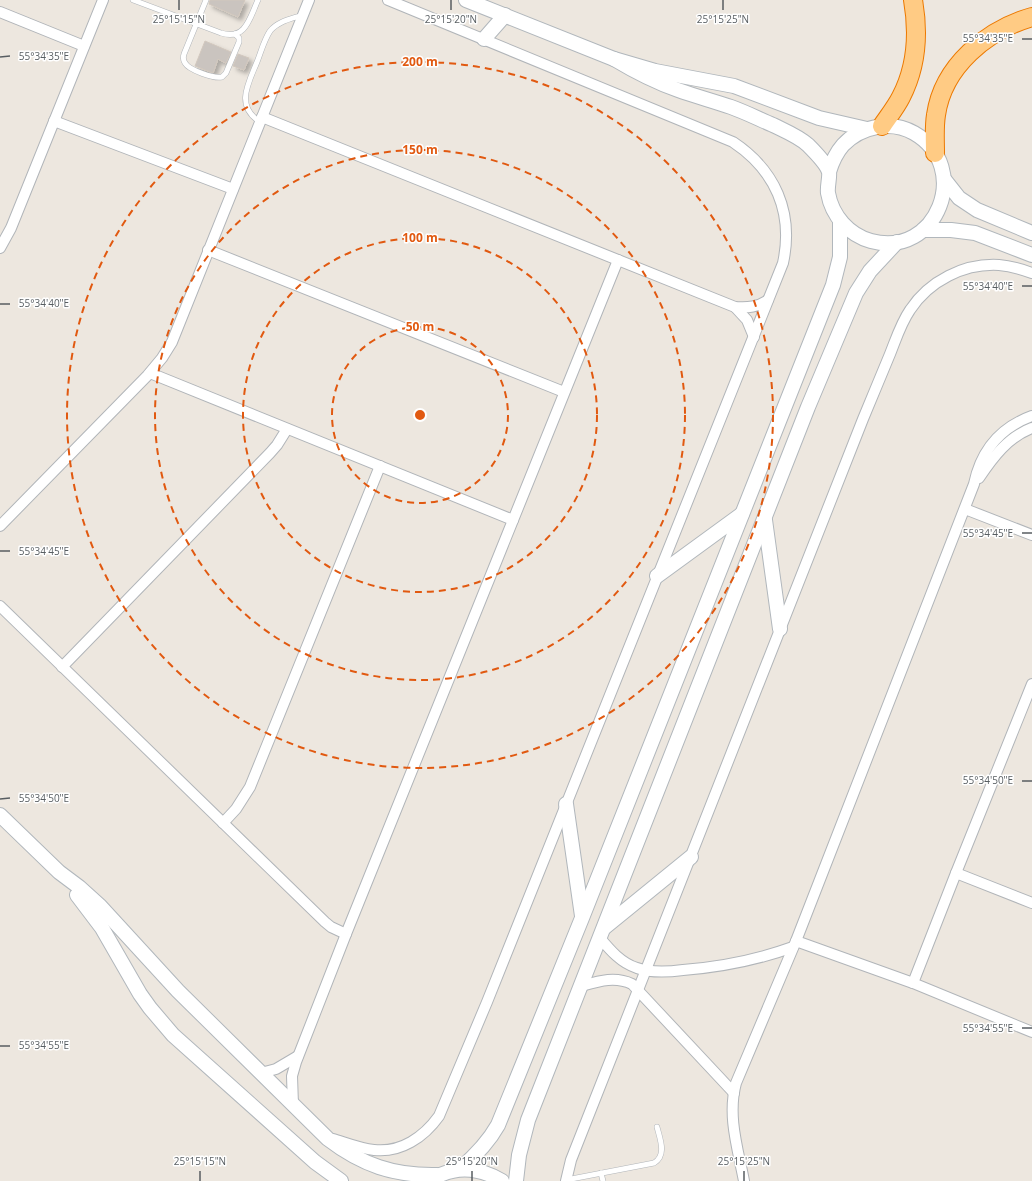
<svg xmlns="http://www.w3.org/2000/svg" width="1032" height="1181" viewBox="0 0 1032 1181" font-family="'Open Sans',sans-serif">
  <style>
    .building { fill: #cac4bf; stroke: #d2c8be; filter: url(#shadow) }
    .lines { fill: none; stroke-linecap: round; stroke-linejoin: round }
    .lane-casing { stroke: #b1b5b9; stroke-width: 6 }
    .street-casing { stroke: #b1b5b9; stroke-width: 12 }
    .secondary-casing { stroke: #b1b7bc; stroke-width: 16 }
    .highway-casing { stroke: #ec7900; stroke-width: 20 }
    .lane { stroke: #fff; stroke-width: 5 }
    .street { stroke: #fff; stroke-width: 10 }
    .secondary { stroke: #fff; stroke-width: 14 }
    .highway { stroke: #ffcb84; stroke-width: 18 }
    .ticks { fill: none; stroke: #585e62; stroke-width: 1.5 }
    .ring { fill: none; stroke: #e15910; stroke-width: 2; stroke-dasharray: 7 5 }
    .ticks-label { font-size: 10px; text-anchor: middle; fill: #585e62; stroke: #fff; stroke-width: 3; stroke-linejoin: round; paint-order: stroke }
    .centre { fill: #e15910; stroke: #fff; stroke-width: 2 }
    .ring-label { font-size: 12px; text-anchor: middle; font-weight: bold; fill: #e15910; stroke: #fff; stroke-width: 3; stroke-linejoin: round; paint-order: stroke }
  </style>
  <defs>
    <filter id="shadow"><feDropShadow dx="3.5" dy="3.5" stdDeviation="2" flood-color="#0004"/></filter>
  </defs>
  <rect width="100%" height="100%" fill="#ede7df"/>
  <!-- building -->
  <g class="building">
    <polygon points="210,0 245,0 238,17 209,4"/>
    <polygon points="205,41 231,52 226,63 218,59 213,73 195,66"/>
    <polygon points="238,54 249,58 244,70 233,66"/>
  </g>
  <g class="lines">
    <defs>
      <g id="lane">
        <path d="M 133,0 L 221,33 C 246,41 250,17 258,0"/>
        <path d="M 206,0 L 184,54 C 183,57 183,60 185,63 C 189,70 214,79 222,77 L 226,73 L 239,42 L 239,38 L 235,34"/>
        <path d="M 260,122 C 235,106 248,84 257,62 C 261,52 264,40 270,31 C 278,21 291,19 303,15"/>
        <polyline points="601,1173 603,1181"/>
        <path d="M 566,1180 L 654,1163 C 667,1155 660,1139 657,1127"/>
      </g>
      <g id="street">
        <polyline points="0,12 84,46"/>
        <path d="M 262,117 L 735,307 C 748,308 758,307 768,300"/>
        <polyline points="54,121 233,189"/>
        <polyline points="0,248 11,228 103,0"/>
        <polyline points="208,250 564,392"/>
        <polyline points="735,307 747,320 754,337"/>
        <polyline points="150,373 513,520"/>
        <path d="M 979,478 C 993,457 1008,437 1032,428"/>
        <polyline points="965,509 1032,535"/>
        <polyline points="0,526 147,376 162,358 172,342 309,0"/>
        <polyline points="0,606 325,922 331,927 346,934"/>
        <polyline points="62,667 270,453 277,445 287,429"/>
        <polyline points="223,823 236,809 250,787 380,466"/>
        <polyline points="956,873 1032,903"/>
        <path d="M 600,938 C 610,950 621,963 637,968 C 651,973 668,972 683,970 C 721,967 757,960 793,947"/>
        <polyline points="796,941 913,983 1032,1032"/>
        <polyline points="913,983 956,873 1032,684"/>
        <path d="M 581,986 C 599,981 615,976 632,984 L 734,1093"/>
        <polyline points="261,1073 276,1069 298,1056"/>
        <polyline points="293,1105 292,1076 296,1062 346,934 618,260"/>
        <path d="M 333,1139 C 346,1143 361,1149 374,1150 C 401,1153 424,1137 439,1116 L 487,1002 L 783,263 C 794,212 775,170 733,142 L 388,0"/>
        <path d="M 566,1181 L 571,1160 L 863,419 C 872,397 881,376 890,354 C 896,339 901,323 910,310 C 929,281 964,263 999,265 C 1011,266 1021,269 1032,273"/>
        <path d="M 744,1181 C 738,1149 727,1116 736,1083 L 796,941 L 974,484 C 981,451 999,428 1032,416"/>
      </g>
      <g id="secondary">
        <polyline points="466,0 614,59 655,71 734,86 819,118 867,129"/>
        <polyline points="484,39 505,15"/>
        <path d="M 614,59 C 634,71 655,82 678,90 C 695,96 713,101 731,107 C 745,112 759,119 773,125 C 785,131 798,136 808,145 C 814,151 827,164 829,172 C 830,177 827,187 828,193 C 832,216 849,235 871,241 C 937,259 973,167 914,133 C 891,120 861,126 843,145 C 836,153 832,162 829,172"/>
        <polyline points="944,179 959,198 977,210 1032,233"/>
        <polyline points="923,230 951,230 975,233 1032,255"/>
        <polyline points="765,520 780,629"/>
        <polyline points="657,576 742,514"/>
        <polyline points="566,804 582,916"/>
        <path d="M 0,815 L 59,872 L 79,887 L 100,906 L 178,991 L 328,1139 C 362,1165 394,1176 437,1175"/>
        <polyline points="77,895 102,928 140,994 150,1008 173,1035 315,1162 341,1181"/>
        <polyline points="605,927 691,857"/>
        <path d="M 460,1169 C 475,1156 488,1143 498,1125 L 582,918 L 833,285 L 840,257 L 840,221"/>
        <path d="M 431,1180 C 454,1165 479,1167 502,1181"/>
        <polyline points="516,1181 519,1155 528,1120 808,407 856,293 870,271 897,242"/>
      </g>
      <g id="highway">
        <path d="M 882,126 C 888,117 896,107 901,97 C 917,66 919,34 913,0"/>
        <path d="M 935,153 C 935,140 934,127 936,115 C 943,66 987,30 1032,17"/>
      </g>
    </defs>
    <!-- lane casing -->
    <use href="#lane" class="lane-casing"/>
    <!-- street casing -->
    <use href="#street" class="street-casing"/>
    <!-- secondary casing -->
    <use href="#secondary" class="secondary-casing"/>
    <!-- highway casing -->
    <use href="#highway" class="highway-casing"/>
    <!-- lane -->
    <use href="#lane" class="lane"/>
    <!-- street -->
    <use href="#street" class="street"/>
    <!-- secondary -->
    <use href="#secondary" class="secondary"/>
    <!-- highway -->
    <use href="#highway" class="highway"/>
  </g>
  <!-- ticks -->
  <path class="ticks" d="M 179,0 L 179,10M 451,0 L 451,10M 723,0 L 723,10M 1022,39 L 1032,39M 0,57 L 10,56M 1022,286 L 1032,286M 0,304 L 10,304M 1022,533 L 1032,533M 0,551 L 10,551M 1022,781 L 1032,781M 0,799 L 10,798M 1022,1028 L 1032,1028M 0,1046 L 10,1046M 200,1171 L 200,1181M 472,1171 L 472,1181M 744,1171 L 744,1181"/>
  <!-- distance rings -->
  <g class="ring">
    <circle cx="420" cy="415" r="88"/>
    <circle cx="420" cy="415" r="177"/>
    <circle cx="420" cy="415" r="265"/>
    <circle cx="420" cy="415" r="353"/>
  </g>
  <g class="ticks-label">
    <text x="179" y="23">25°15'15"N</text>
    <text x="451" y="23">25°15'20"N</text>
    <text x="723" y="23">25°15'25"N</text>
    <text x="988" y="42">55°34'35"E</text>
    <text x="44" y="60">55°34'35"E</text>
    <text x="988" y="290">55°34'40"E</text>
    <text x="44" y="307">55°34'40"E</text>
    <text x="988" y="537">55°34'45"E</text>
    <text x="44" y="555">55°34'45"E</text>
    <text x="988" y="784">55°34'50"E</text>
    <text x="44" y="802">55°34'50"E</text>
    <text x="988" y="1032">55°34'55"E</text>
    <text x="44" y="1049">55°34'55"E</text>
    <text x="200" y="1165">25°15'15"N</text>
    <text x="472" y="1165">25°15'20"N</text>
    <text x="744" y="1165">25°15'25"N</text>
  </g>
  <circle cx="420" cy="415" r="6" class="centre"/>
  <g class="ring-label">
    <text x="420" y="66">200 m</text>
    <text x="420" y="154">150 m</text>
    <text x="420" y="242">100 m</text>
    <text x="420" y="331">50 m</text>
  </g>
</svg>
